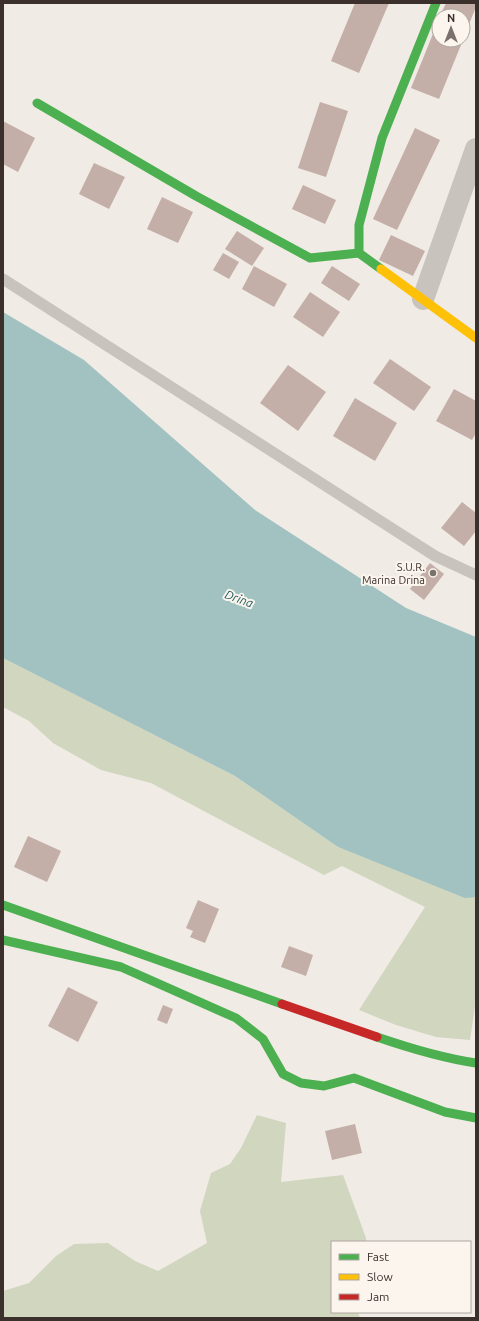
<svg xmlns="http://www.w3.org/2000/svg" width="479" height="1321" viewBox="0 0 479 1321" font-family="Ubuntu,sans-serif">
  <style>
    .green { fill: #d1d6bf }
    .water { fill: #a1c2c1 }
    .building { fill: #c3afa7 }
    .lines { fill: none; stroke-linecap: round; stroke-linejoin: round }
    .lane { stroke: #c9c3be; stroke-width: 11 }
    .street { stroke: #c9c3be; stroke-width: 22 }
    .fast { stroke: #4caf50; stroke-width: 9 }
    .slow { stroke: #ffc107; stroke-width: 9 }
    .jam { stroke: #c62828; stroke-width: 9 }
    .poi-dot { fill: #7a716c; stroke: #fbf5ee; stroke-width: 1.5 }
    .labels { text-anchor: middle; stroke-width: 4; stroke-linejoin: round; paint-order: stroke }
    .poi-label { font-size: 11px; fill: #3b302b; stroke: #fbf5ee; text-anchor: end }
    .water-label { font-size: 12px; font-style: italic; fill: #1f5a5e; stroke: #fbf5ee }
  </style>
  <rect width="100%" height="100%" fill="#f0ebe5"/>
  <!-- green -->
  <g class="green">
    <polygon points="3,658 235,776 338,847 465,897 476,897 476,1000 470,1040 436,1037 396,1025 359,1010 425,907 342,866 324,875 151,783 101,770 53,743 29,721 3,707"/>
    <polygon points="257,1115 286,1123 281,1182 343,1175 366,1238 366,1242 332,1242 332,1312 358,1312 360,1318 3,1318 3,1291 29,1283 56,1256 74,1244 108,1243 135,1261 158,1271 207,1243 200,1211 211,1173 230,1164 241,1148"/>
  </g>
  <!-- water -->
  <polygon class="water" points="3,312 84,360 255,510 406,608 476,637 476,897 465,898 338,847 235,776 3,658"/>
  <!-- building -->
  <g class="building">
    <polygon points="355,3 389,3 359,73 331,61"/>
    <polygon points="446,3 476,3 476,7 463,39 463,16 440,16"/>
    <polygon points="439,19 439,40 463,40 439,99 411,88"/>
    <polygon points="320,102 348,111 326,177 298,168"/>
    <polygon points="3,121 35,138 18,172 3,164"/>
    <polygon points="415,128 440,140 397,230 373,219"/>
    <polygon points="94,163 125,177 109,209 79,194"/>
    <polygon points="303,185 336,200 325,224 292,209"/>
    <polygon points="162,197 193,212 178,243 147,229"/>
    <polygon points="237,231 264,248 252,266 225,249"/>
    <polygon points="391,235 425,251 413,276 379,260"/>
    <polygon points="223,253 239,262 229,279 213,270"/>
    <polygon points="254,266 287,284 274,307 242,289"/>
    <polygon points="332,266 360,284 349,301 321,283"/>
    <polygon points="310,292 340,312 323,337 293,317"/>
    <polygon points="390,359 431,387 414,411 373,383"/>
    <polygon points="288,365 326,392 298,431 260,403"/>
    <polygon points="454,389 476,401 476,433 472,440 436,421"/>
    <polygon points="355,398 397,423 375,461 333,436"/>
    <polygon points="462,502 476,513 476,531 464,546 441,528"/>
    <polygon points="430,563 444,574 424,600 410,589"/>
    <polygon points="28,836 61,851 47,882 14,867"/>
    <polygon points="198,900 219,909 205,943 190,937 193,931 186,928"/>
    <polygon points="289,946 313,955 306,976 281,967"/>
    <polygon points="68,987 98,1002 78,1042 48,1026"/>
    <polygon points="163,1005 173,1009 167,1024 157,1020"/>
    <polygon points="355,1124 362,1153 332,1160 325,1131"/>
  </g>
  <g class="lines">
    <!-- lane -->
    <polyline class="lane" points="3,279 435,556 476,575"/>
    <!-- street -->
    <polyline class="street" points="423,299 476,149"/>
    <!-- fast -->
    <g class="fast">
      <polyline points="37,103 196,196 310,258 359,253"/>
      <polyline points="381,269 359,253 359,225 382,138 436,3"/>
      <polyline points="3,905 282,1004"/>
      <polyline points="3,940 121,967 236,1018 263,1039 283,1074 301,1083 324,1086 354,1078 445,1112 476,1118"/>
      <path d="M 377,1037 C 409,1048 442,1058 476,1063"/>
    </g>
    <!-- slow -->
    <polyline class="slow" points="381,269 476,338"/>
    <!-- jam -->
    <polyline class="jam" points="282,1004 377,1037"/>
  </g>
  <!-- markers -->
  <circle class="poi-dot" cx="433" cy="573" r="4"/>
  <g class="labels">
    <!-- poi labels -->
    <g class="poi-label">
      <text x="425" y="571">S.U.R.<tspan x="425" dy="13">Marina Drina</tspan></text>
    </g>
    <!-- water labels -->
    <g class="water-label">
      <text transform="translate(239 599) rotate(20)" y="4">Drina</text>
    </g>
  </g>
  <!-- border -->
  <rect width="479" height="1321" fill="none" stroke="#3b302b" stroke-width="8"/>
  <!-- legend -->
  <rect x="331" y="1241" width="140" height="72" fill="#fbf5ee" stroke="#aea6a0"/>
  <rect x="339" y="1254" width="20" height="6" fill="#4caf50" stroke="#aea6a0"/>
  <text x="367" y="1261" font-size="12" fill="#3b302b">Fast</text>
  <rect x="339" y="1274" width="20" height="6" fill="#ffc107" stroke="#aea6a0"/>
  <text x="367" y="1281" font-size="12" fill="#3b302b">Slow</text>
  <rect x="339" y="1294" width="20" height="6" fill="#c62828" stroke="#aea6a0"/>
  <text x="367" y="1301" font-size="12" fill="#3b302b">Jam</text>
  <!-- north arrow -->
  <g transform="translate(451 28)"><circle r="19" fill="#fbf5ee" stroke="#aea6a0"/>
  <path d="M0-3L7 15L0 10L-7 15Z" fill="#7a716c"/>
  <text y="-6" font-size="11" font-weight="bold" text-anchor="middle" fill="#3b302b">N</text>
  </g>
</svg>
